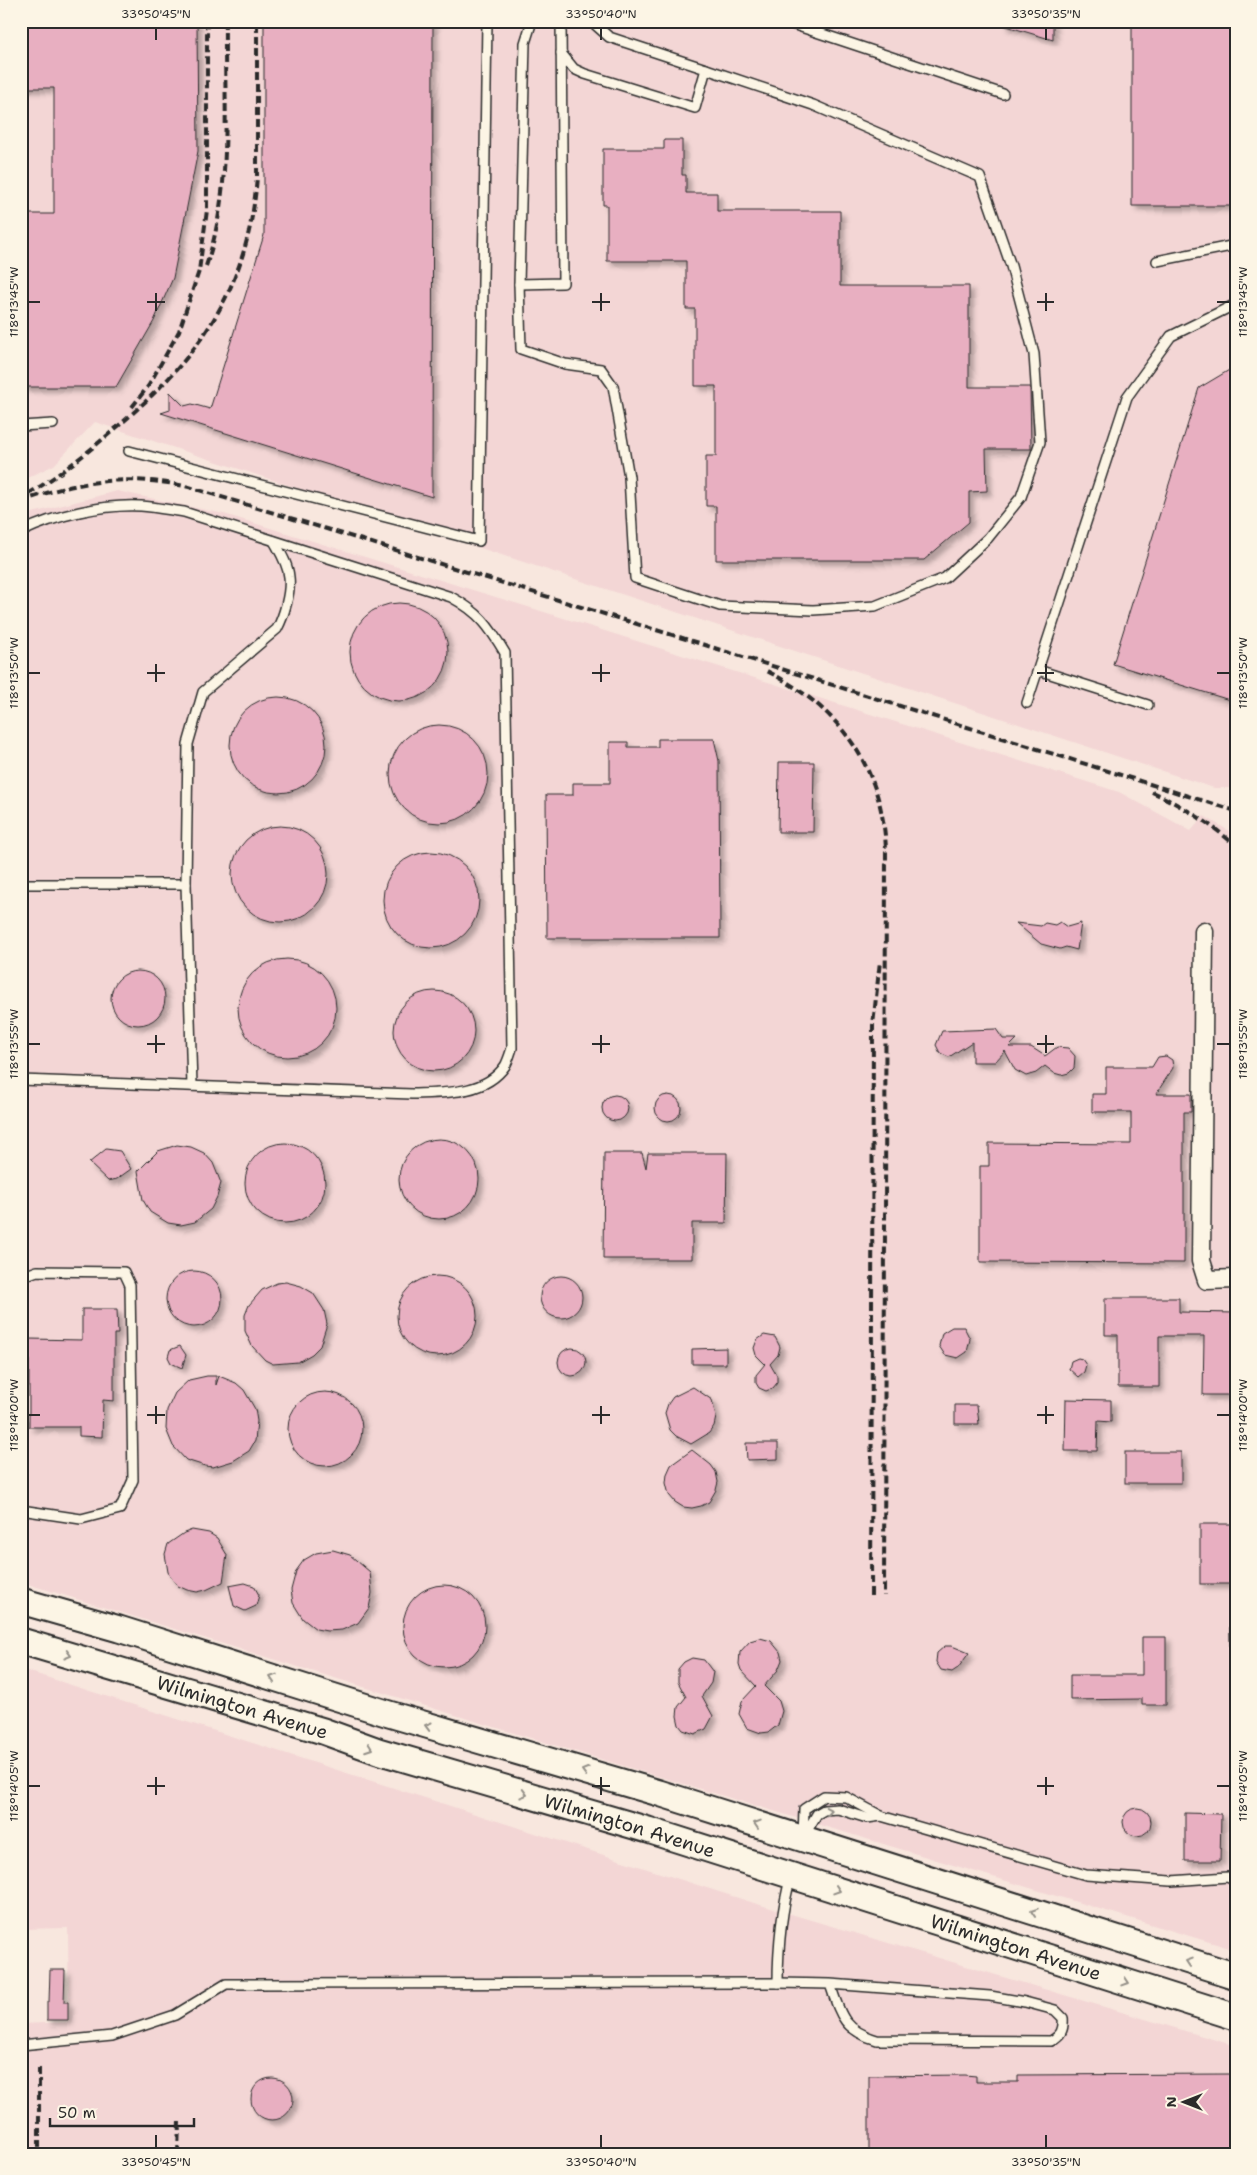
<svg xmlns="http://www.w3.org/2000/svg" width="1257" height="2175" viewBox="0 0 1257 2175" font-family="'Shantell Sans',sans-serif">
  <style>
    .built { fill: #f3d6d5 }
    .building { fill: #e8afc1; stroke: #2b2b2b; filter: url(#shadow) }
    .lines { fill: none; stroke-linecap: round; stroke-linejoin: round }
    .service-casing { stroke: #2b2b2b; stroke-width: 12 }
    .minor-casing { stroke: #2b2b2b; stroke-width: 21 }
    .secondary-casing { stroke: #2b2b2b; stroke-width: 29 }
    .service { stroke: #fcf5e5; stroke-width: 9 }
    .minor { stroke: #fcf5e5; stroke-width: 18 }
    .secondary { stroke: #fcf5e5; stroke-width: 25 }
    .rail { stroke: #2b2b2b; stroke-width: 4; stroke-dasharray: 8 4; stroke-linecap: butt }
    .oneway { stroke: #949088 }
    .ticks { fill: none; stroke: #2b2b2b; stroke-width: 2 }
    .labels { text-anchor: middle; stroke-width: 4; stroke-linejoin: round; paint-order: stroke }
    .street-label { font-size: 19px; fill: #2b2b2b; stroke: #fcf5e5 }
    .neatline { fill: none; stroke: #2b2b2b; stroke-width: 2 }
    .ticks-label { font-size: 12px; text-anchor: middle; fill: #2b2b2b }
  </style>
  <defs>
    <filter id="shadow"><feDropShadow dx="4.5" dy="4.5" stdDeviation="2.5" flood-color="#0004"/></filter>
  </defs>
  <rect width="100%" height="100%" fill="#f8e7de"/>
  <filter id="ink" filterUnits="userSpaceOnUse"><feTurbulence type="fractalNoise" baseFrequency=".02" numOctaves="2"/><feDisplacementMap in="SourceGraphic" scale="10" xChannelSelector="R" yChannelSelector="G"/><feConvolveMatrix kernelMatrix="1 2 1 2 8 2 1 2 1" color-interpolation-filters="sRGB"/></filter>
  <g filter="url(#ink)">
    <!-- built -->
    <g class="built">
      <polygon points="21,21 531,21 545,26 575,25 579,21 1236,21 1236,788 1214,788 95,422 54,465 21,481"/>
      <polygon points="117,491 224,514 525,606 1119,792 1191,831 1204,816 1236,835 1236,1950 514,1733 21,1582 21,516"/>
      <polygon points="21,1669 757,1904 1236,2046 1236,2154 21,2154 21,2024 69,2022 68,1928 21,1929"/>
    </g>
    <!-- building -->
    <g class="building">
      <polygon points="21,21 197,21 198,151 173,278 154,321 116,387 21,387 21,214 54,214 54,88 21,88"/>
      <polygon points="264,21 433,21 432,497 161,413 170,410 170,392 184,406 192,404 210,409 264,235"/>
      <polygon points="1004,21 1053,21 1053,40 1003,25"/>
      <rect x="1132" y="21" width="104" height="185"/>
      <polygon points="664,140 682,140 682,175 686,175 686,193 717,193 717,211 840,211 840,286 969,286 969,387 1030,387 1031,449 986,449 987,491 969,492 969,522 924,560 716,560 716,506 706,506 706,456 716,456 716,386 695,386 695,309 686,309 686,261 607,261 607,205 603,205 603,149 664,149"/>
      <polygon points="1236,366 1236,702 1113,664 1199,388"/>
      <circle cx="399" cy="652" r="49"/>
      <circle cx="278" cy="745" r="48"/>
      <circle cx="439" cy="774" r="49"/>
      <polygon points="658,739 714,739 719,761 720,938 547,938 546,795 573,795 573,783 610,783 610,742 628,742 628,747 658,747"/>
      <polygon points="779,762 814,762 813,832 778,832"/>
      <circle cx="280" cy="874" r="48"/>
      <circle cx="431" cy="900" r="48"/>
      <polygon points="1060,922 1067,927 1081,923 1077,950 1066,947 1060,949 1041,944 1016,923 1041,926 1045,923 1055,925"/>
      <circle cx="287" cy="1008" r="49"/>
      <circle cx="138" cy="998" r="27"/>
      <circle cx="434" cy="1031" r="40"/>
      <polygon points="996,1029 1003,1039 1017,1039 1009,1047 1031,1047 1045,1056 1057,1047 1068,1048 1075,1056 1074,1068 1069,1073 1061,1075 1054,1073 1045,1066 1036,1073 1026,1076 1015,1070 1005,1051 995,1062 972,1062 972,1042 949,1057 940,1053 936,1045 942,1031"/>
      <polygon points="1166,1056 1172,1060 1173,1068 1156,1094 1191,1094 1191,1112 1184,1112 1184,1263 980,1262 980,1166 989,1166 989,1143 1131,1144 1131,1112 1092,1112 1092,1094 1106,1094 1106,1067 1152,1067 1158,1057"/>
      <circle cx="615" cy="1108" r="13"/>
      <circle cx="668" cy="1108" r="13"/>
      <circle cx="439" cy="1179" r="40"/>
      <circle cx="285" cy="1183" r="40"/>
      <polygon points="177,1145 191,1147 204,1153 213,1163 221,1183 217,1197 211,1209 195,1222 181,1225 168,1223 150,1212 143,1200 138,1171 158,1151"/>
      <polygon points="106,1149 120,1151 131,1169 117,1179 108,1181 89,1163"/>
      <polygon points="604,1153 642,1153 646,1168 648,1153 727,1153 726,1223 692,1223 692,1259 603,1259"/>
      <circle cx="194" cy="1299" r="28"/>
      <circle cx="561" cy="1297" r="21"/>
      <circle cx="437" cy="1316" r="40"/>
      <polygon points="286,1282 301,1286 313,1293 324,1310 327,1324 320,1346 312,1354 298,1362 273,1364 265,1360 252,1346 245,1331 245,1315 249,1305 262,1290 277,1283"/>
      <polygon points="1105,1298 1179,1298 1179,1312 1236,1313 1236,1395 1203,1395 1204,1336 1159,1336 1159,1387 1118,1387 1118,1335 1105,1335"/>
      <polygon points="82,1309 117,1309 118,1334 114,1334 114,1401 103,1400 102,1437 79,1436 79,1427 29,1427 29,1339 82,1340"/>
      <polygon points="964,1327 970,1339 967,1352 958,1358 945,1355 939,1346 942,1333 952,1327"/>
      <polygon points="764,1335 775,1337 780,1347 778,1355 770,1364 777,1376 777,1383 773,1388 766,1391 759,1388 756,1383 756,1375 765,1364 756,1355 754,1348 757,1340"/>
      <polygon points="180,1346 186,1355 182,1368 171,1363 168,1357 170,1350"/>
      <polygon points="726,1348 726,1364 692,1364 692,1349"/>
      <circle cx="572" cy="1362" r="14"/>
      <polygon points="1078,1358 1082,1359 1086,1365 1084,1372 1078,1377 1069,1369 1071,1361"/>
      <polygon points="207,1376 216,1376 216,1385 219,1376 236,1383 244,1390 255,1409 257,1421 255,1441 249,1451 233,1461 213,1467 205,1466 186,1460 173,1446 166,1429 167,1410 175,1393 189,1380"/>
      <polygon points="693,1387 712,1400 716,1417 714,1426 709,1433 691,1444 676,1436 670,1430 665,1413 668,1404 673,1397"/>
      <circle cx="325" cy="1429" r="37"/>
      <polygon points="1066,1399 1111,1400 1111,1422 1098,1421 1097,1451 1065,1451"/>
      <polygon points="955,1405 977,1405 979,1424 955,1424"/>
      <polygon points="746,1443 778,1443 778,1459 747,1460"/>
      <polygon points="692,1450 711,1465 716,1472 718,1482 716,1490 709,1502 701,1506 692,1508 683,1507 675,1502 669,1495 666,1483 667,1474 671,1465"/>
      <rect x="1125" y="1452" width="56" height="31"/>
      <rect x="1200" y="1524" width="36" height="60"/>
      <polygon points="192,1530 209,1533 217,1538 227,1555 223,1582 206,1590 197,1592 187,1590 178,1586 172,1579 168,1572 165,1554 168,1544 184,1533"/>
      <polygon points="333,1550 350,1555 370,1572 372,1593 369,1608 358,1623 342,1630 327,1631 316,1629 303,1619 293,1603 291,1590 296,1571 304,1560 316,1553"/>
      <polygon points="245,1583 254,1586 259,1595 256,1606 245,1611 234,1606 229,1586"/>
      <circle cx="444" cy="1626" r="41"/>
      <polygon points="1142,1637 1166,1637 1166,1705 1142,1705 1142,1699 1070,1700 1070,1675 1142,1675"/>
      <polygon points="760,1638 771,1641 780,1652 782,1660 778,1670 764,1686 779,1701 782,1711 778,1725 769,1732 761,1733 747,1728 739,1714 742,1701 756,1686 741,1670 739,1664 740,1652 750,1641"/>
      <polygon points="945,1646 952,1646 969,1653 958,1668 952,1672 941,1670 936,1662 937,1653"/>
      <polygon points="692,1658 704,1660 713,1672 711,1683 702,1696 713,1716 706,1729 695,1734 683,1730 679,1725 677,1716 678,1707 686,1697 678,1682 678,1669 684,1662"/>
      <circle cx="1137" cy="1822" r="14"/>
      <polygon points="1185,1813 1221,1814 1220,1861 1185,1861"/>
      <polygon points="50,1970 65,1970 64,2002 68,2002 68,2020 47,2020 47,2002 49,2002"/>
      <polygon points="1228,2074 1236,2076 1236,2154 869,2154 869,2076 965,2075 976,2076 976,2082 1018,2082 1018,2075"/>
      <circle cx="272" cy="2099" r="21"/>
    </g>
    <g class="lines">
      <defs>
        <g id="service">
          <polyline points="532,21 525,43 519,284 563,283 561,21"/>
          <polyline points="783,21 1003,94"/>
          <polyline points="561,53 574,69 585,74 695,108 706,69 609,37 591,21"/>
          <polyline points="1157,261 1236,245"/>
          <polyline points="519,284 521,349 565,364 601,369 613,386 629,477 635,578 720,606 813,610 875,606 945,578 988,538 1021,497 1040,442 1034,354 1011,266 980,177 813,105 706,69"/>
          <polyline points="21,426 53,424"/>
          <polyline points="129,451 479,541 487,21"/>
          <path d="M 21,532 C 55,515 104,504 141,506 C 155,507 170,510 184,512 L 451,597 C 479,612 489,626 505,653 L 512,1048 C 510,1054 508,1061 505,1066 C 485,1095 443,1093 412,1094 L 21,1080"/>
          <polyline points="1038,670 1148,705"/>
          <polyline points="1027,703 1127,397 1171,336 1236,304"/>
          <polyline points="21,884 186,884"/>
          <path d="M 192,1086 L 186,884 L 188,744 L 203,692 L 277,629 C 284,616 291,592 289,577 C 288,564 280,552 274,541"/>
          <polyline points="21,1186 22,1215"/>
          <polyline points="21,1277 37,1271 124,1272 130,1285 133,1480 120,1509 81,1519 21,1510"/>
          <polyline points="1235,1618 1236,1675"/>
          <polyline points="804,1836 817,1814 824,1810 838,1809 867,1818 881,1816"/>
          <polyline points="803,1838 804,1809 824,1796 846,1797 881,1816 1086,1875 1171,1881 1228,1877 1236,1882"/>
          <polyline points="1232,1972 1236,1948"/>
          <path d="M 778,1983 L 830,1984 L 990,1996 L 1025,2002 L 1055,2010 L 1063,2018 C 1064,2030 1061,2035 1051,2041 L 877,2040 C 843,2030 840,2014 830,1984"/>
          <path d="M 21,2045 L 112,2036 L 175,2015 L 226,1984 L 778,1983 C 778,1946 781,1912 791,1876"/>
        </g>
        <polyline id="minor" points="1204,931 1201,1261 1207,1280 1236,1279"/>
        <g id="secondary">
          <polyline points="21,1601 119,1629 389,1714 659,1793 1236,1976"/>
          <path id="s1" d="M 21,1641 L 323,1731 L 378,1751 L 648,1830 L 1236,2017"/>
        </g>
      </defs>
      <!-- service casing -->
      <use href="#service" class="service-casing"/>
      <!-- minor casing -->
      <use href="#minor" class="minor-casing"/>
      <!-- secondary casing -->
      <use href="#secondary" class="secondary-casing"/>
      <!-- service -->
      <use href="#service" class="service"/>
      <!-- minor -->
      <use href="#minor" class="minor"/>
      <!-- secondary -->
      <use href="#secondary" class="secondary"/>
      <!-- rail -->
      <g class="rail">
        <path d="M 206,266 C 233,187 224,103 225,21"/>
        <polyline points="132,407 149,385 179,331 199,271 207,210 207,21"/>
        <path d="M 28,494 C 60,475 88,452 116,428 C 200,356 248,290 257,177 L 257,24"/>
        <path d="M 21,502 C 76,480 131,474 189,487 L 676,636 L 1236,811"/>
        <path d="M 767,671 C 840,709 882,766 886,849 L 884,1596"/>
        <path d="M 1152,792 C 1183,806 1210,823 1236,846"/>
        <polyline points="871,1596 873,1025 880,961"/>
        <polyline points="39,2068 39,2154"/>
        <polyline points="178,2154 179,2121"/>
      </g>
    </g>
    <!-- one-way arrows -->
    <defs><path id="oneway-chevron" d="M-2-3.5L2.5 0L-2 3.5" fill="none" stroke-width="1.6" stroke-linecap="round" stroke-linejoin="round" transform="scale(1.25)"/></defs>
    <g class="oneway">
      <use href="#oneway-chevron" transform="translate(68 1655) rotate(16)"/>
      <use href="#oneway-chevron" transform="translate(273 1678) rotate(-162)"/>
      <use href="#oneway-chevron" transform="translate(428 1726) rotate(-164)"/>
      <use href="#oneway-chevron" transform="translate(369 1748) rotate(20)"/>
      <use href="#oneway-chevron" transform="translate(585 1771) rotate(-164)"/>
      <use href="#oneway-chevron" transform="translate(524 1794) rotate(16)"/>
      <use href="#oneway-chevron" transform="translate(829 1811) rotate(-10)"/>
      <use href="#oneway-chevron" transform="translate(757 1824) rotate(-162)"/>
      <use href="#oneway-chevron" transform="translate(837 1890) rotate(18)"/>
      <use href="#oneway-chevron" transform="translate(1034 1912) rotate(-162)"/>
      <use href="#oneway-chevron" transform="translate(1189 1962) rotate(-162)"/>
      <use href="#oneway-chevron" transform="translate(1126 1982) rotate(18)"/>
    </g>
  </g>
  <!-- ticks -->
  <path class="ticks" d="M 156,28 L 156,40M 601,28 L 601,40M 1046,28 L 1046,40M 156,293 L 156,311M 601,293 L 601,311M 1046,293 L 1046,311M 28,302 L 40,302M 147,302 L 165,302M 592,302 L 610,302M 1037,302 L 1054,302M 1217,302 L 1230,302M 156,664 L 156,682M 601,664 L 601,682M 1046,664 L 1046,682M 28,673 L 40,673M 147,673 L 165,673M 592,673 L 610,673M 1037,673 L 1054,673M 1217,673 L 1230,673M 156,1035 L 156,1053M 601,1035 L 601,1053M 1046,1035 L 1046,1053M 28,1044 L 40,1044M 147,1044 L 165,1044M 592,1044 L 610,1044M 1037,1044 L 1054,1044M 1217,1044 L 1230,1044M 156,1406 L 156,1424M 601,1406 L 601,1424M 1046,1406 L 1046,1424M 28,1415 L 40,1415M 147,1415 L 165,1415M 592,1415 L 610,1415M 1037,1415 L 1054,1415M 1217,1415 L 1230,1415M 156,1777 L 156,1795M 601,1777 L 601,1795M 1046,1777 L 1046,1795M 28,1786 L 40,1786M 147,1786 L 165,1786M 592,1786 L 610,1786M 1037,1786 L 1054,1786M 1217,1786 L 1230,1786M 156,2135 L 156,2148M 601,2135 L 601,2148M 1046,2135 L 1046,2148"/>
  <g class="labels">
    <!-- street labels -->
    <g class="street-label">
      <text dy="7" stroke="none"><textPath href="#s1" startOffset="231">Wilmington Avenue</textPath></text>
      <text dy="7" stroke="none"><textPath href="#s1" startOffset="636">Wilmington Avenue</textPath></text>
      <text dy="7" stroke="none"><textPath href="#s1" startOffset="1041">Wilmington Avenue</textPath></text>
    </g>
  </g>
  <!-- margin -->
  <rect width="1257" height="2175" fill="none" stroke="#fcf5e5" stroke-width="55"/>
  <!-- north arrow -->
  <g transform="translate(1184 2102) rotate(270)" stroke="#fcf5e5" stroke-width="4" paint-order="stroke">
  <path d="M0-4L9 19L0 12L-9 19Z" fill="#2b2b2b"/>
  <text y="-8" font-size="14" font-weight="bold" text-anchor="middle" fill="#2b2b2b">N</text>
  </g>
  <!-- scale -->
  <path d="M50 2118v8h144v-8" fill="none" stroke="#2b2b2b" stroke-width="2.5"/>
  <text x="58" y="2118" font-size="15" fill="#2b2b2b" stroke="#fcf5e5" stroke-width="4" paint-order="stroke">50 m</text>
  <rect x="28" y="28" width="1202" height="2120" class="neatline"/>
  <g class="ticks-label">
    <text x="156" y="18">33°50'45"N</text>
    <text x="601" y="18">33°50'40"N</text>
    <text x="1046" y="18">33°50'35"N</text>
    <text transform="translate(1243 302) rotate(-90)" y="4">118°13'45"W</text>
    <text transform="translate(14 302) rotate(-90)" y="4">118°13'45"W</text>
    <text transform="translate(1243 673) rotate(-90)" y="4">118°13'50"W</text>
    <text transform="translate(14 673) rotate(-90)" y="4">118°13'50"W</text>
    <text transform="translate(1243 1044) rotate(-90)" y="4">118°13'55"W</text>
    <text transform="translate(14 1044) rotate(-90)" y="4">118°13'55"W</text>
    <text transform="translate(1243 1415) rotate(-90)" y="4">118°14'00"W</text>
    <text transform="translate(14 1415) rotate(-90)" y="4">118°14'00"W</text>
    <text transform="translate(1243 1786) rotate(-90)" y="4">118°14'05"W</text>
    <text transform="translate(14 1786) rotate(-90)" y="4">118°14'05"W</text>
    <text x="156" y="2166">33°50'45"N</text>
    <text x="601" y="2166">33°50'40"N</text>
    <text x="1046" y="2166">33°50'35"N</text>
  </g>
</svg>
